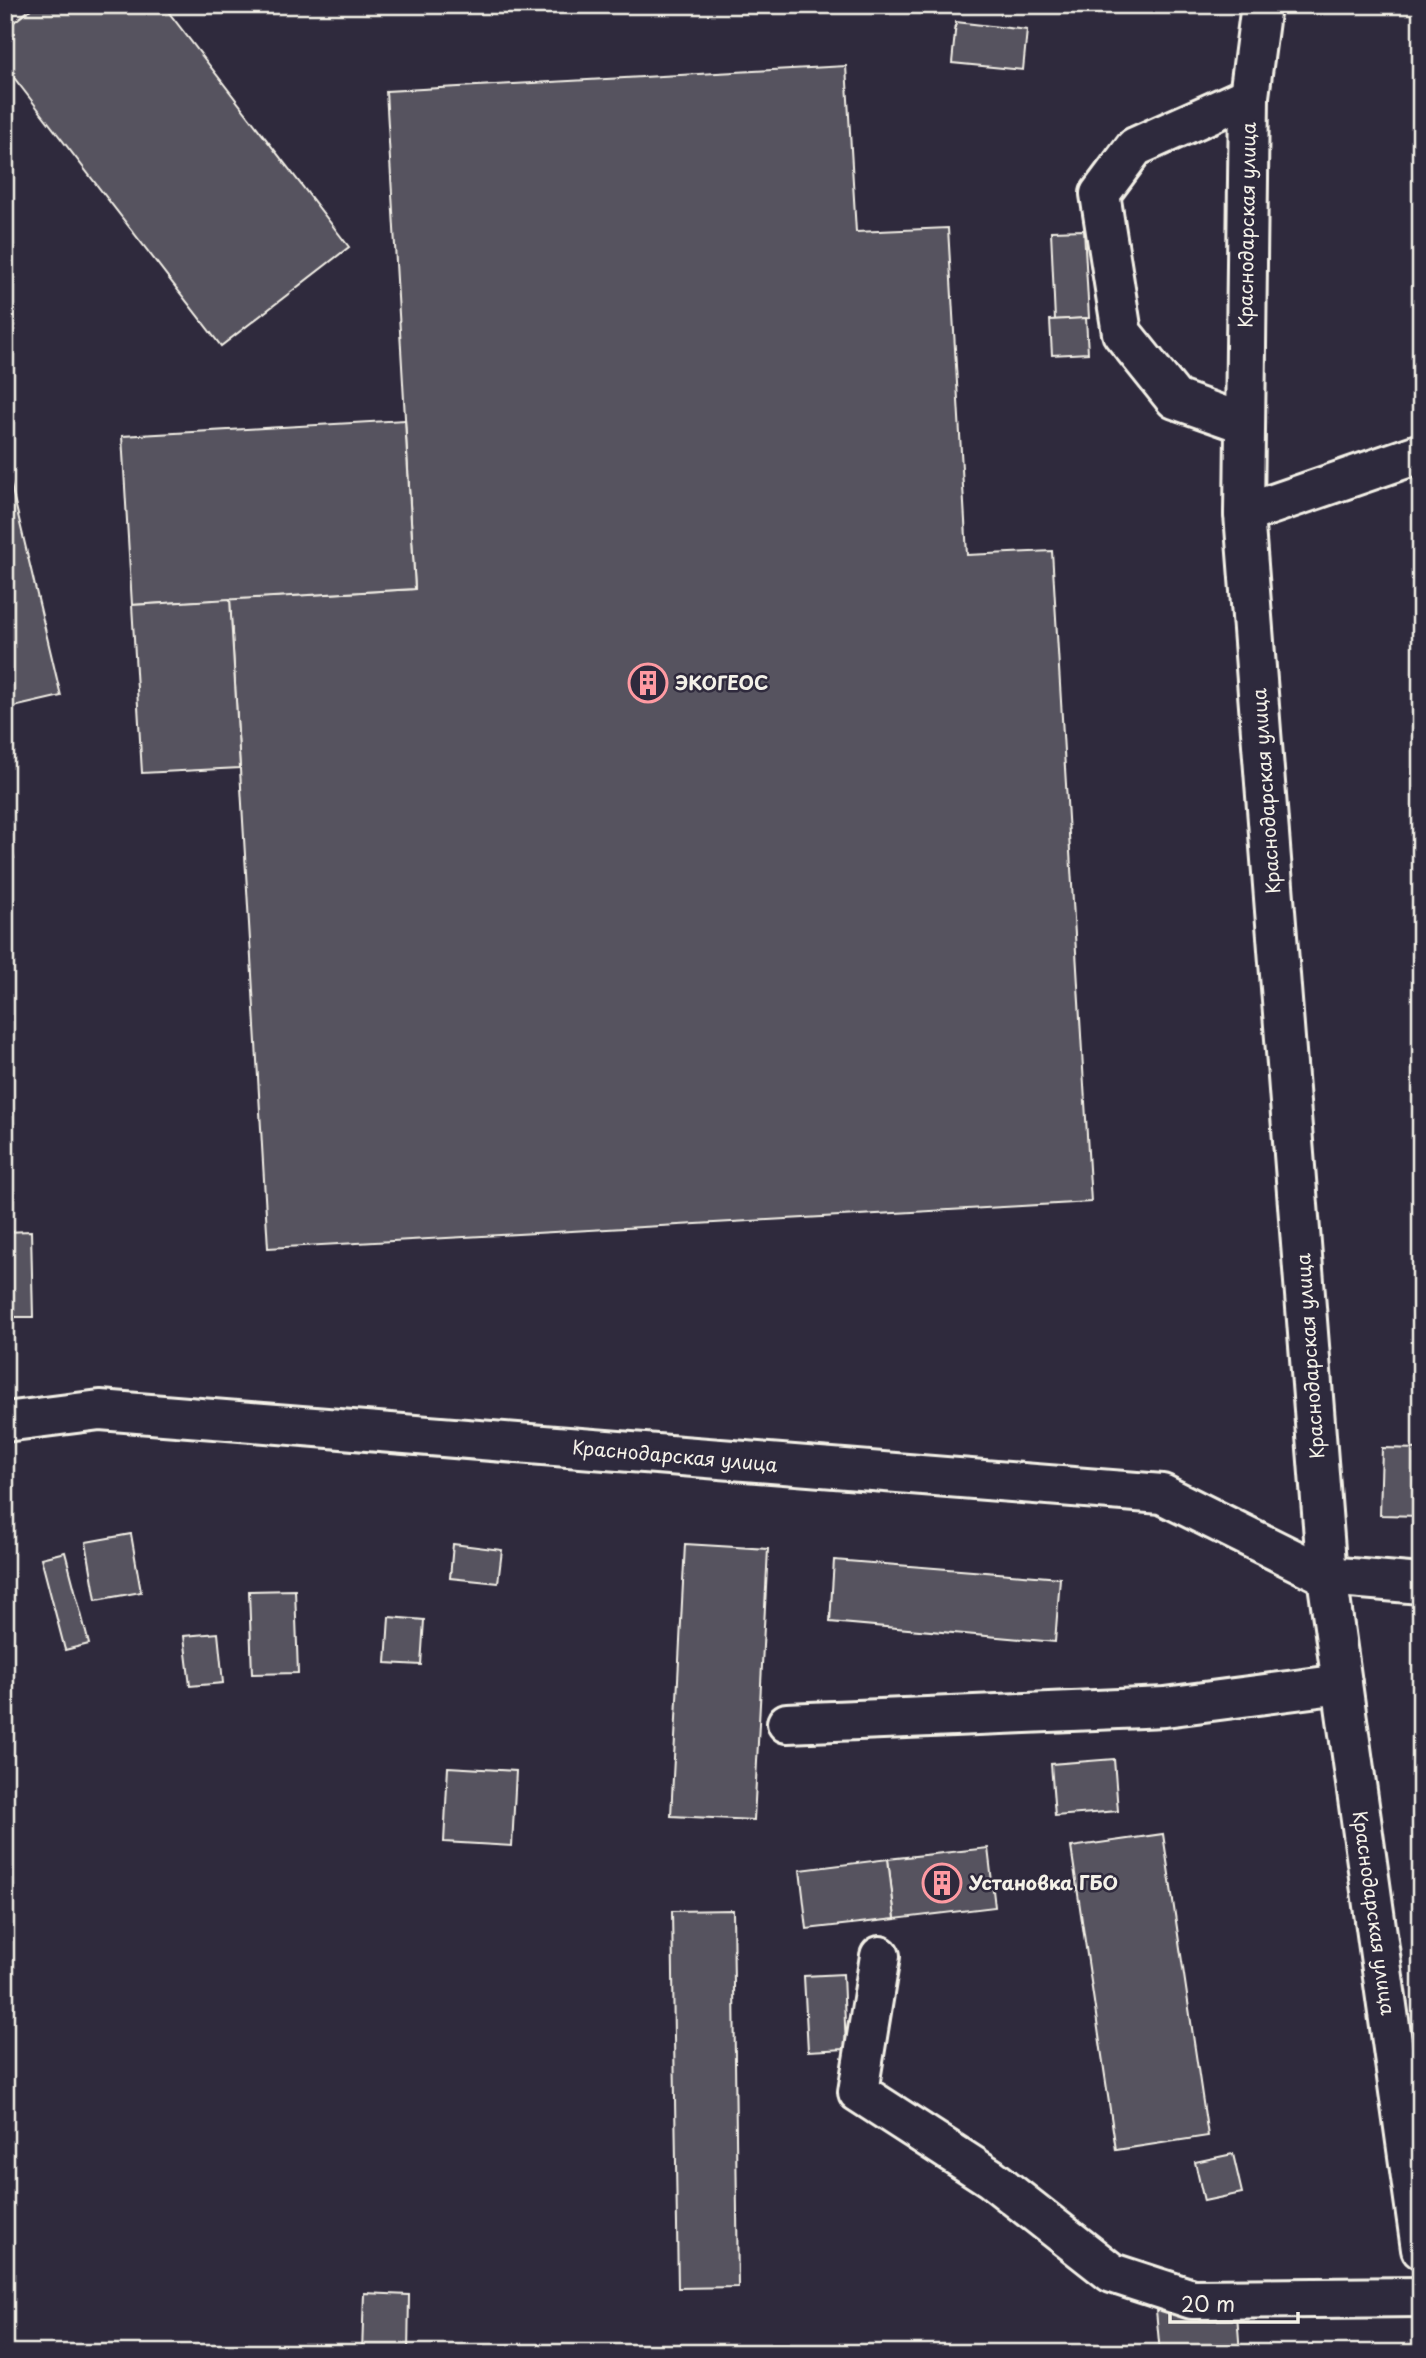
<svg xmlns="http://www.w3.org/2000/svg" width="1426" height="2358" viewBox="0 0 1426 2358" font-family="'Playpen Sans',sans-serif">
  <style>
    .building { fill: #56525f; stroke: #f4f1e8; stroke-width: 2 }
    .lines { fill: none; stroke-linecap: round; stroke-linejoin: round }
    .minor-casing { stroke: #f4f1e8; stroke-width: 44 }
    .minor { stroke: #2f2a3d; stroke-width: 38 }
    .labels { text-anchor: middle; stroke-width: 5; stroke-linejoin: round; paint-order: stroke }
    .street-label { font-size: 19px; fill: #f4f1e8; stroke: #2f2a3d }
    .poi-label { font-size: 19px; font-weight: bold; fill: #f4f1e8; stroke: #2f2a3d; text-anchor: start }
  </style>
  <rect width="100%" height="100%" fill="#2f2a3d"/>
  <filter id="ink" filterUnits="userSpaceOnUse"><feTurbulence type="fractalNoise" baseFrequency=".0143" numOctaves="2"/><feDisplacementMap in="SourceGraphic" scale="14" xChannelSelector="R" yChannelSelector="G"/><feConvolveMatrix kernelMatrix="1 2 1 2 8 2 1 2 1" color-interpolation-filters="sRGB"/></filter>
  <g filter="url(#ink)">
    <!-- building -->
    <g class="building">
      <polygon points="36,5 163,5 349,247 221,346 5,66 5,29"/>
      <polygon points="956,22 1027,30 1023,70 952,63"/>
      <polygon points="846,66 856,232 948,228 967,555 1052,551 1091,1202 268,1248 230,599 415,589 386,91"/>
      <polygon points="1084,230 1089,318 1055,320 1051,231"/>
      <polygon points="1086,318 1088,353 1052,355 1050,320"/>
      <polygon points="405,420 415,589 132,605 122,436"/>
      <polygon points="5,460 61,696 5,709"/>
      <polygon points="230,599 240,768 142,773 132,605"/>
      <polygon points="5,822 14,858 5,860"/>
      <polygon points="1421,1193 1421,1301 1419,1301"/>
      <polygon points="31,1231 33,1317 5,1317 5,1232"/>
      <polygon points="1382,1448 1421,1449 1421,1516 1380,1515"/>
      <polygon points="131,1534 141,1592 96,1600 86,1542"/>
      <polygon points="453,1544 502,1550 498,1583 450,1578"/>
      <polygon points="685,1544 768,1549 754,1820 671,1816"/>
      <polygon points="65,1552 89,1644 65,1650 41,1558"/>
      <polygon points="834,1560 1060,1578 1055,1642 830,1622"/>
      <polygon points="295,1590 298,1673 252,1674 249,1591"/>
      <polygon points="389,1617 424,1620 421,1665 386,1663"/>
      <polygon points="218,1633 223,1683 190,1686 184,1636"/>
      <polygon points="1114,1759 1118,1811 1055,1816 1051,1764"/>
      <polygon points="448,1767 516,1771 512,1846 444,1842"/>
      <polygon points="1163,1834 1208,2136 1116,2150 1071,1847"/>
      <polygon points="988,1848 995,1907 895,1919 888,1859"/>
      <polygon points="888,1859 895,1919 807,1929 800,1870"/>
      <polygon points="733,1910 738,2287 678,2288 672,1911"/>
      <polygon points="843,1974 846,2049 808,2051 804,1976"/>
      <polygon points="1233,2154 1242,2193 1204,2201 1195,2162"/>
      <polygon points="364,2293 409,2295 408,2353 362,2353"/>
      <polygon points="1236,2302 1240,2353 1160,2353 1156,2310"/>
    </g>
    <g class="lines">
      <defs>
        <g id="minor">
          <polyline points="1261,5 1249,96 1244,514 1327,1576 1421,2249"/>
          <polyline points="1243,423 1175,399 1122,333 1100,194 1135,147 1249,96"/>
          <polyline points="1244,514 1421,453"/>
          <polyline points="5,1422 100,1410 1162,1494 1327,1576 1421,1584"/>
          <polyline points="787,1723 1165,1707 1342,1684"/>
          <polyline points="880,1956 858,2092 991,2178 1112,2273 1192,2299 1421,2297"/>
        </g>
      </defs>
      <!-- minor casing -->
      <use href="#minor" class="minor-casing"/>
      <!-- minor -->
      <use href="#minor" class="minor"/>
    </g>
  </g>
  <!-- icons -->
  <defs>
    <symbol id="building-ring" viewBox="-11 -11 22 22"><circle r="9.5" fill="#2f2a3d" stroke="#ff9aa2" stroke-width="1.5"/><path d="M-4-6H4V6H1V3H-1V6H-4ZM-2.5-4.3h1.7v1.8h-1.7ZM.8-4.3h1.7v1.8H.8ZM-2.5-1h1.7V.8h-1.7ZM.8-1h1.7V.8H.8Z" fill="#ff9aa2"/></symbol>
  </defs>
  <g fill-rule="evenodd">
    <use href="#building-ring" x="626" y="661" width="44" height="44"/>
    <use href="#building-ring" x="920" y="1861" width="44" height="44"/>
  </g>
  <g class="labels">
    <!-- street labels -->
    <g class="street-label">
      <text transform="translate(1247 225) rotate(-89)" y="7">Краснодарская улица</text>
      <text transform="translate(1266 791) rotate(-94)" y="7">Краснодарская улица</text>
      <text transform="translate(1310 1356) rotate(-94)" y="7">Краснодарская улица</text>
      <text transform="translate(675 1456) rotate(5)" y="7">Краснодарская улица</text>
      <text transform="translate(1374 1913) rotate(82)" y="7">Краснодарская улица</text>
    </g>
    <!-- poi labels -->
    <g class="poi-label">
      <text x="675" y="690">ЭКОГЕОС</text>
      <text x="969" y="1890">Установка ГБО</text>
    </g>
  </g>
  <!-- margin -->
  <rect width="1426" height="2358" fill="none" stroke="#2f2a3d" stroke-width="28"/>
  <rect x="14" y="14" width="1398" height="2330" fill="none" stroke="#f4f1e8" stroke-width="2.5" filter="url(#ink)"/>
  <!-- scale -->
  <path d="M1170 2312v10h128v-10" fill="none" stroke="#f4f1e8" stroke-width="3.5"/>
  <text x="1181" y="2312" font-size="21" fill="#f4f1e8" stroke="#2f2a3d" stroke-width="5" paint-order="stroke">20 m</text>
</svg>
